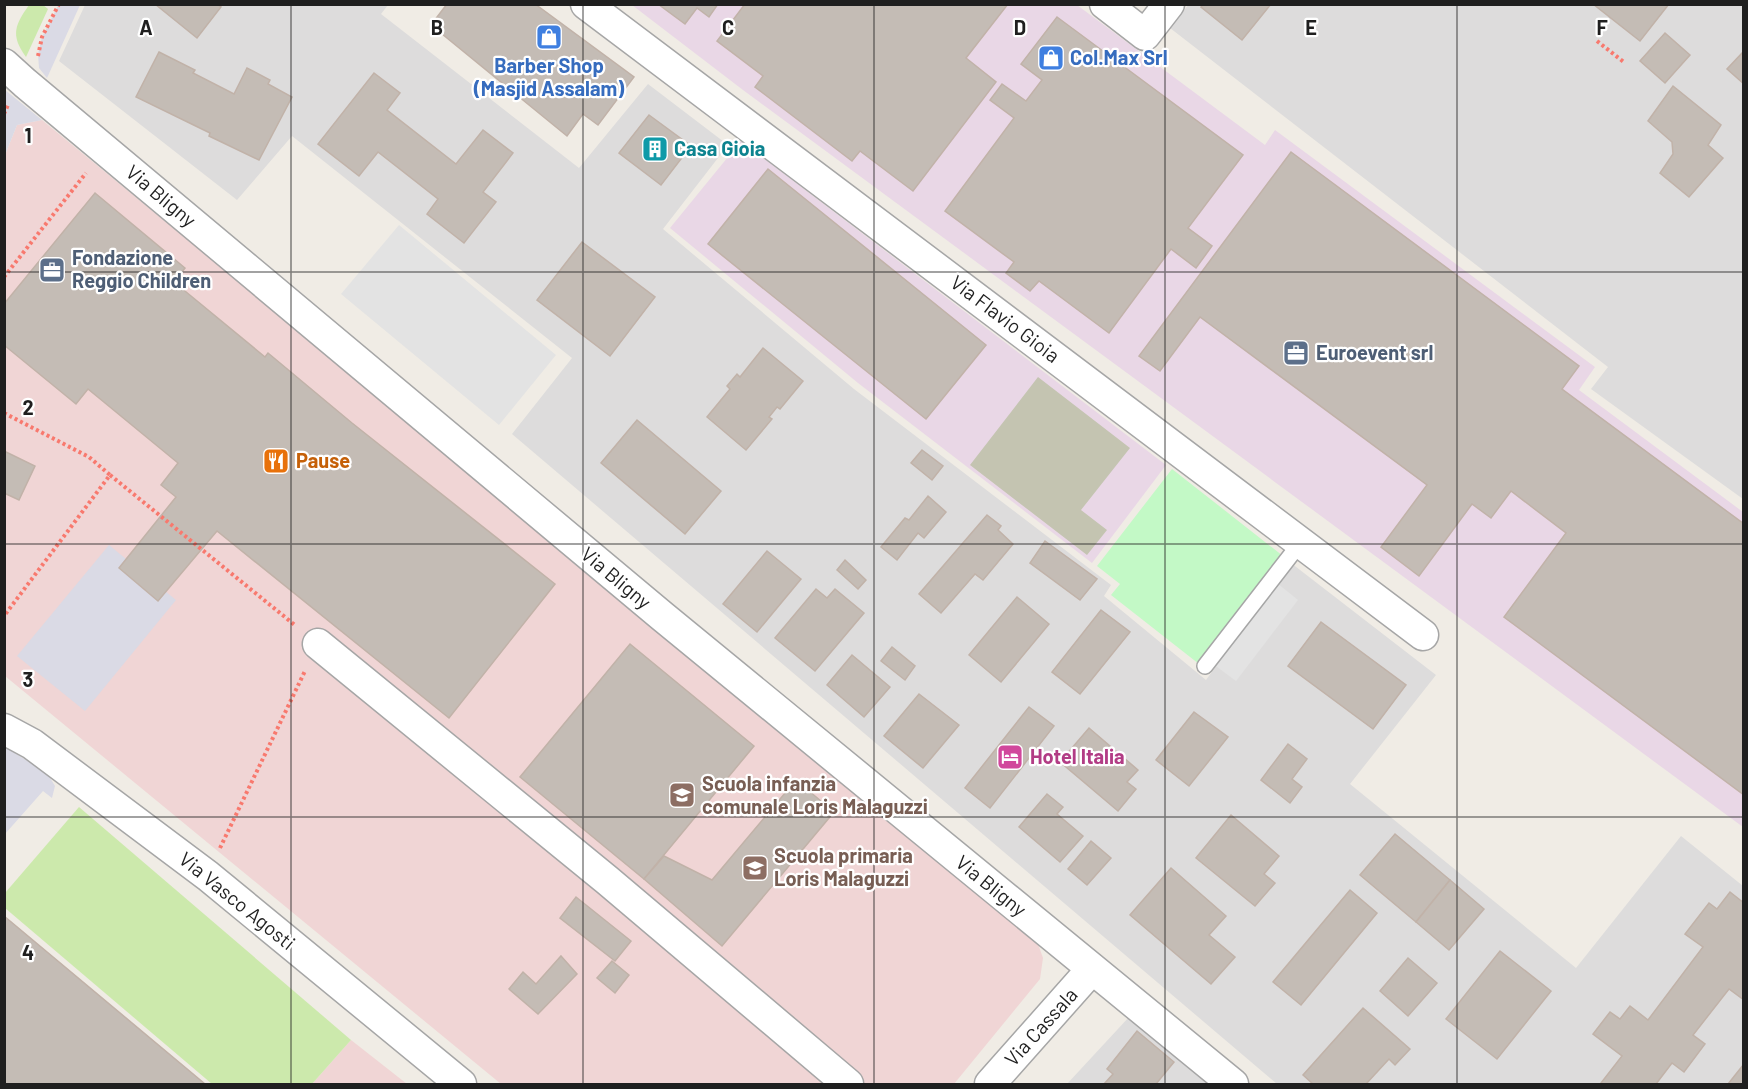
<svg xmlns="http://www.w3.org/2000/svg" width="1748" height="1089" viewBox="0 0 1748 1089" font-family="Barlow,sans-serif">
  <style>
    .residential { fill: #dddcdc }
    .commercial { fill: #f0d5d5 }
    .industrial { fill: #e9d7e6 }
    .construction { fill: #c4c4b1 }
    .grass { fill: #cce9ac }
    .park { fill: #c3f9c6 }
    .parking { fill: #e3e3e3 }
    .plaza { fill: #dadae5 }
    .building { fill: #c4bcb5; stroke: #c1b2a8; stroke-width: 1.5 }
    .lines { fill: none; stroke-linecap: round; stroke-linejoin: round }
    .service-casing { stroke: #a6a6a6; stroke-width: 18 }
    .minor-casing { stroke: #a6a6a6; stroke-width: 33 }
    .path { stroke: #f8796e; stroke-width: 4; stroke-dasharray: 3 3; stroke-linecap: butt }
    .service { stroke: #fff; stroke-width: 15 }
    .minor { stroke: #fff; stroke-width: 30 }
    .grid { fill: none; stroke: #1f1f1f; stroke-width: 1.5; stroke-opacity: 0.55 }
    .labels { text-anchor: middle; stroke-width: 4.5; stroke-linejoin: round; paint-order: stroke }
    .shop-label { font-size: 20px; font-weight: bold; fill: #366cbe; stroke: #fff; text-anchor: start }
    .culture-label { font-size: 20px; font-weight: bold; fill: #0d838f; stroke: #fff; text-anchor: start }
    .street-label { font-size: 20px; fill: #1f1f1f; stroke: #fff }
    .service-label { font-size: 20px; font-weight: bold; fill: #4e5e75; stroke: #fff; text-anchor: start }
    .food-label { font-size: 20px; font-weight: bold; fill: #c56008; stroke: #fff; text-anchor: start }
    .hotel-label { font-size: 20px; font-weight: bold; fill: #b23c85; stroke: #fff; text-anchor: start }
    .education-label { font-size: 20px; font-weight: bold; fill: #785e54; stroke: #fff; text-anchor: start }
    .grid-label { font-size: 20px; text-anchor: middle; font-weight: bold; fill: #1f1f1f; stroke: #fff; stroke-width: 4.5; stroke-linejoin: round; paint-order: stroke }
  </style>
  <rect width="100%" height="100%" fill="#f0ece5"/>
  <!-- residential -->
  <g class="residential">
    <polygon points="1189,4 1743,5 1743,499 1591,389 1608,367 1170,28"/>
    <polygon points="85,5 388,5 381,14 579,168 648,84 728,145 663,229 854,389 1111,585 1104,596 1206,680 1291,563 1436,675 1350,784 1576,968 1681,836 1743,886 1743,1084 1277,1084 512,434 572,358 292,136 237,200 59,61"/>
    <polygon points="1130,1016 1212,1084 1067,1084"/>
  </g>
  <!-- commercial -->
  <g class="commercial">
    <polygon points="42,120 1026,930 1037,941 1043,958 1040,979 954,1084 501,1084 5,676 5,155 17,125"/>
    <polygon points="351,1040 407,1084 312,1084"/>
  </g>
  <!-- industrial -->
  <g class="industrial">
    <polygon points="632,5 1077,5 1265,145 1275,130 1595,367 1579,390 1743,512 1743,827 743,90"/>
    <polygon points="741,141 1166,465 1092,563 858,383 670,228"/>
  </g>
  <!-- construction -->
  <polygon class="construction" points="1038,377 1130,448 1081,510 1107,530 1087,555 970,465"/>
  <!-- grass -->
  <g class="grass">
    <path d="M 29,5 L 43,5 L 48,9 L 26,57 C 10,35 15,25 29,5 Z"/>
    <polygon points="79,807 351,1040 312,1084 212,1084 5,908 5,893"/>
  </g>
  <!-- park -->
  <polygon class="park" points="1172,469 1283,556 1199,664 1111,595 1120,584 1097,566"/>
  <!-- parking -->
  <g class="parking">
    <polygon points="399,225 556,355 499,425 341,294"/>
    <polygon points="1272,579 1298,600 1236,681 1209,661"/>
  </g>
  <!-- plaza -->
  <g class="plaza">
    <polygon points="59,4 80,5 47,78 39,68 38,54 42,37"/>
    <polygon points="5,90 42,120 17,125 5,155"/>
    <polygon points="109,545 176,600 85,711 17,656"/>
    <polygon points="5,747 47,773 55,786 52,798 43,791 5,834"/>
  </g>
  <!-- building -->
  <g class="building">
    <polygon points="155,4 217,4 221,7 197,38"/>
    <polygon points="447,4 535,4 634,77 598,125 583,114 567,136 431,25"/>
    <polygon points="658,4 718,4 709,17 697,8 685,24"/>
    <polygon points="745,4 1008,4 966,58 996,82 913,191 860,151 852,161 755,87 763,76 717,41"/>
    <polygon points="1203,4 1271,4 1242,40 1201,7"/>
    <polygon points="1593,4 1669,4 1640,41"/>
    <polygon points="1057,17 1243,155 1188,228 1212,246 1196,268 1171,249 1109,333 1039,281 1030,291 1006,273 1014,262 945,211 1014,118 990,100 1002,84 1026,101 1042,80 1021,64"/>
    <polygon points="1665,33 1690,55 1665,83 1640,61"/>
    <polygon points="1744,51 1744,84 1727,69"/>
    <polygon points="159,52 195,70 193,73 234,94 247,68 270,80 268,84 292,97 259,160 209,136 210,133 136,97"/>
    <polygon points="374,73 400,93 387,110 456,164 483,130 513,153 483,192 496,202 464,243 427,214 438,199 378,152 359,176 318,144"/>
    <polygon points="1673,86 1721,125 1708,145 1723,158 1689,197 1660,173 1673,154 1672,142 1648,121"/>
    <polygon points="649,115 691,146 661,185 619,153"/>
    <polygon points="1291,152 1579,366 1562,389 1744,524 1744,795 1504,617 1566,533 1511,491 1491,518 1472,504 1419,576 1381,547 1427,485 1200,317 1160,371 1139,356"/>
    <polygon points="768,169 986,345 926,419 708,244"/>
    <polygon points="95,193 185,268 174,282 265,357 268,353 352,423 555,584 449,718 217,531 158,601 119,568 176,497 161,485 178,463 88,389 76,404 4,345 4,304"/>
    <polygon points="582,242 655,297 610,356 537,300"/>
    <polygon points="763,348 803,381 780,409 777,407 769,417 772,419 746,450 707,417 730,389 727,386 737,374 740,377"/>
    <polygon points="637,420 721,491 685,534 601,463"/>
    <polygon points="922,450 943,466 932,480 911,463"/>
    <polygon points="4,451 35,466 19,500 4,493"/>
    <polygon points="928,496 946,512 924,538 918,533 897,560 881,547 905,518 909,520"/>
    <polygon points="987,515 1001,526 998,530 1013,544 983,580 975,574 941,613 919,594"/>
    <polygon points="1045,541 1097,579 1080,600 1030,563"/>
    <polygon points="767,551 801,579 757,632 723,604"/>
    <polygon points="845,560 866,580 858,589 837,570"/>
    <polygon points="816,589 827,598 835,589 864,613 815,671 775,638"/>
    <polygon points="1017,597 1049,624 1001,682 969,655"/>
    <polygon points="1101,610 1130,632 1080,694 1052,672"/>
    <polygon points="1321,622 1406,685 1373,729 1288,666"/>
    <polygon points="630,644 754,746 644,879 520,777"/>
    <polygon points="892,647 915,666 905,680 881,661"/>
    <polygon points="852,655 890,687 864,717 827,685"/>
    <polygon points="919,694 959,725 923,768 884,736"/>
    <polygon points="1029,707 1054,726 990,808 965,788"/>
    <polygon points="1194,712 1228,737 1189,786 1156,760"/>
    <polygon points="1089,728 1138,770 1127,782 1136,789 1118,811 1060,762"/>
    <polygon points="1288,744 1307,759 1292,779 1302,787 1290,803 1261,780"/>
    <polygon points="796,780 834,812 722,946 644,879 664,856 712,880"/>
    <polygon points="1047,794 1063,807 1057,814 1083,836 1060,862 1019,827"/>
    <polygon points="1231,815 1279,856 1264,874 1275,883 1255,906 1196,858"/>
    <polygon points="1395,834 1450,880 1416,922 1360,875"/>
    <polygon points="1091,841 1111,858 1087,885 1068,869"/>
    <polygon points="1171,868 1226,916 1209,935 1235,957 1211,984 1130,915"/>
    <polygon points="1450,880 1484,909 1449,950 1416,922"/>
    <polygon points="1350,890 1377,913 1301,1005 1273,982"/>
    <polygon points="1730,892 1744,903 1744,1000 1729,989 1693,1035 1705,1044 1684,1072 1672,1063 1656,1084 1603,1084 1601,1083 1622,1056 1593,1034 1610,1012 1620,1019 1630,1006 1648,1020 1703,947 1685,934 1709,903 1717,909"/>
    <polygon points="576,897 631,941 615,961 560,918"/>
    <polygon points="4,916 205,1084 4,1084"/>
    <polygon points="1500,951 1551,991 1497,1059 1446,1019"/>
    <polygon points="561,956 577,974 538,1014 509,989 523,972 536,984"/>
    <polygon points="1408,958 1437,983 1408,1016 1380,991"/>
    <polygon points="612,961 629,975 615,993 597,978"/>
    <polygon points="1363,1008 1410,1049 1395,1065 1389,1059 1366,1084 1313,1084 1303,1075"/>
    <polygon points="1137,1031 1174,1062 1156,1084 1104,1084 1113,1074 1107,1069"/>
    <polygon points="1744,1064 1744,1084 1728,1084"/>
  </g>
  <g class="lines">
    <defs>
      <polyline id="service" points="1205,666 1301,542"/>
      <g id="minor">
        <polyline points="586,4 1423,635"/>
        <polyline points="1105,4 1145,35 1169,4"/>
        <polyline points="4,64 25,83 662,616 1233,1084"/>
        <polyline points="318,644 607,880 848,1084"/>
        <polyline points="4,729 32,744 208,876 461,1084"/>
        <polyline points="990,1084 1092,969"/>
      </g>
    </defs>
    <!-- service casing -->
    <use href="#service" class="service-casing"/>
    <!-- minor casing -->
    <use href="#minor" class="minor-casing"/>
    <!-- path -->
    <g class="path">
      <polyline points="1597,41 1625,63"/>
      <polyline points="38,56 42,37 59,4"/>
      <polyline points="4,114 8,105"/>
      <polyline points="4,277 86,173"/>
      <polyline points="4,413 89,457 110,475 4,616"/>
      <polyline points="110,475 296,626"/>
      <polyline points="220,848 305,671"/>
    </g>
    <!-- service -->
    <use href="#service" class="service"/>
    <!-- minor -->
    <use href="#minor" class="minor"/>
  </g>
  <!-- grid -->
  <path class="grid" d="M 291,4 L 291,1084M 583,4 L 583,1084M 874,4 L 874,1084M 1165,4 L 1165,1084M 1457,4 L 1457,1084M 4,272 L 1744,272M 4,544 L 1744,544M 4,817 L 1744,817"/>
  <!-- icons -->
  <defs>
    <symbol id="shop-square" viewBox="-11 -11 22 22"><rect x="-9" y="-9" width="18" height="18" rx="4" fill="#3f7fe0" stroke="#fff"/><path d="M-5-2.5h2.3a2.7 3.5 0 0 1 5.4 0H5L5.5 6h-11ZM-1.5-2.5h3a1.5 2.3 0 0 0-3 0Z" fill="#fff"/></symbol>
    <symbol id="building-square" viewBox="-11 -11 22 22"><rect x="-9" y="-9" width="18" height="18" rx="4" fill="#0f9aa8" stroke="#fff"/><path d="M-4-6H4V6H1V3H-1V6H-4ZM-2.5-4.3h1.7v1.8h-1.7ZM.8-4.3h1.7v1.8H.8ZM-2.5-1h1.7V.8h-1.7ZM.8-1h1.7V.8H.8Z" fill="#fff"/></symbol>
    <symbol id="office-square" viewBox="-11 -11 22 22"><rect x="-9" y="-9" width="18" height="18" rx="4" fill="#5c6f8a" stroke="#fff"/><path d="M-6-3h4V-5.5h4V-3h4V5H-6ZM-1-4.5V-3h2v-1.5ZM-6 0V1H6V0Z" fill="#fff"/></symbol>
    <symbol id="restaurant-square" viewBox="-11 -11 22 22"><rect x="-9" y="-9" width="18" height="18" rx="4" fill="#e8710a" stroke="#fff"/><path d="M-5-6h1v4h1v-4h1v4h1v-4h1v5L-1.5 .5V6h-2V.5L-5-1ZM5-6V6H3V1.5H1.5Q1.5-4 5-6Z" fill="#fff"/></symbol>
    <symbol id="hotel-square" viewBox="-11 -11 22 22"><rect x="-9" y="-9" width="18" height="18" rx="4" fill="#d1479c" stroke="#fff"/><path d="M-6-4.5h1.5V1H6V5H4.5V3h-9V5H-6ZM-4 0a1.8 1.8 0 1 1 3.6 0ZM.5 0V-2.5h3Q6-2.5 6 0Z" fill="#fff"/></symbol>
    <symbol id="school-square" viewBox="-11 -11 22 22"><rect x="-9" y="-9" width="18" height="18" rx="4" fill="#8d6e63" stroke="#fff"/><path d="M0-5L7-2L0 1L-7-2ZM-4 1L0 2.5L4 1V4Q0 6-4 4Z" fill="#fff"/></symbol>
  </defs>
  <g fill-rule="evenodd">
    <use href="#shop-square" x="534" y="22" width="30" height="30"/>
    <use href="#shop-square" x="1036" y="43" width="30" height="30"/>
    <use href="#building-square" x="640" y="134" width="30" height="30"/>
    <use href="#office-square" x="37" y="255" width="30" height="30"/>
    <use href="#office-square" x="1281" y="338" width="30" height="30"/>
    <use href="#restaurant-square" x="261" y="446" width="30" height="30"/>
    <use href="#hotel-square" x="995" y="742" width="30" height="30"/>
    <use href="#school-square" x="667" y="780" width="30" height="30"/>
    <use href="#school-square" x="740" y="853" width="30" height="30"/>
  </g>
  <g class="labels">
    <!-- shop labels -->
    <g class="shop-label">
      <text x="1070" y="65">Col.Max Srl</text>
      <text x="549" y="73" text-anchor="middle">Barber Shop<tspan x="549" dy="23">(Masjid Assalam)</tspan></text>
    </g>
    <!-- culture labels -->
    <g class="culture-label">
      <text x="674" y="156">Casa Gioia</text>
    </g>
    <!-- street labels -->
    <g class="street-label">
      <text transform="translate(161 196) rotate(40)" y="7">Via Bligny</text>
      <text transform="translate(1005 319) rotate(37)" y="7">Via Flavio Gioia</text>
      <text transform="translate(616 578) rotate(40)" y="7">Via Bligny</text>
      <text transform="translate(991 886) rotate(39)" y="7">Via Bligny</text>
      <text transform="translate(237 901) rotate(39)" y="7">Via Vasco Agosti</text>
      <text transform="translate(1041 1027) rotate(-48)" y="7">Via Cassala</text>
    </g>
    <!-- service labels -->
    <g class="service-label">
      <text x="72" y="265">Fondazione<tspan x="72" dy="23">Reggio Children</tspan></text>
      <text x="1316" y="360">Euroevent srl</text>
    </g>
    <!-- food labels -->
    <g class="food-label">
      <text x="296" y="468">Pause</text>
    </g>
    <!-- hotel labels -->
    <g class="hotel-label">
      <text x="1030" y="764">Hotel Italia</text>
    </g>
    <!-- education labels -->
    <g class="education-label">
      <text x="702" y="791">Scuola infanzia<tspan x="702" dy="23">comunale Loris Malaguzzi</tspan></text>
      <text x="774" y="863">Scuola primaria<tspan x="774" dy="23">Loris Malaguzzi</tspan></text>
    </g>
  </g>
  <g class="grid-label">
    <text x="146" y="35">A</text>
    <text x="437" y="35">B</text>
    <text x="728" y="35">C</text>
    <text x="1020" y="35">D</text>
    <text x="1311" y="35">E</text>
    <text x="1602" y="35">F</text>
    <text x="28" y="143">1</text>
    <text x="28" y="415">2</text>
    <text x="28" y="687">3</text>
    <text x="28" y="960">4</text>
  </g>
  <!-- border -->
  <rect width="1748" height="1089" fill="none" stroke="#1f1f1f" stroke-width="12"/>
</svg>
